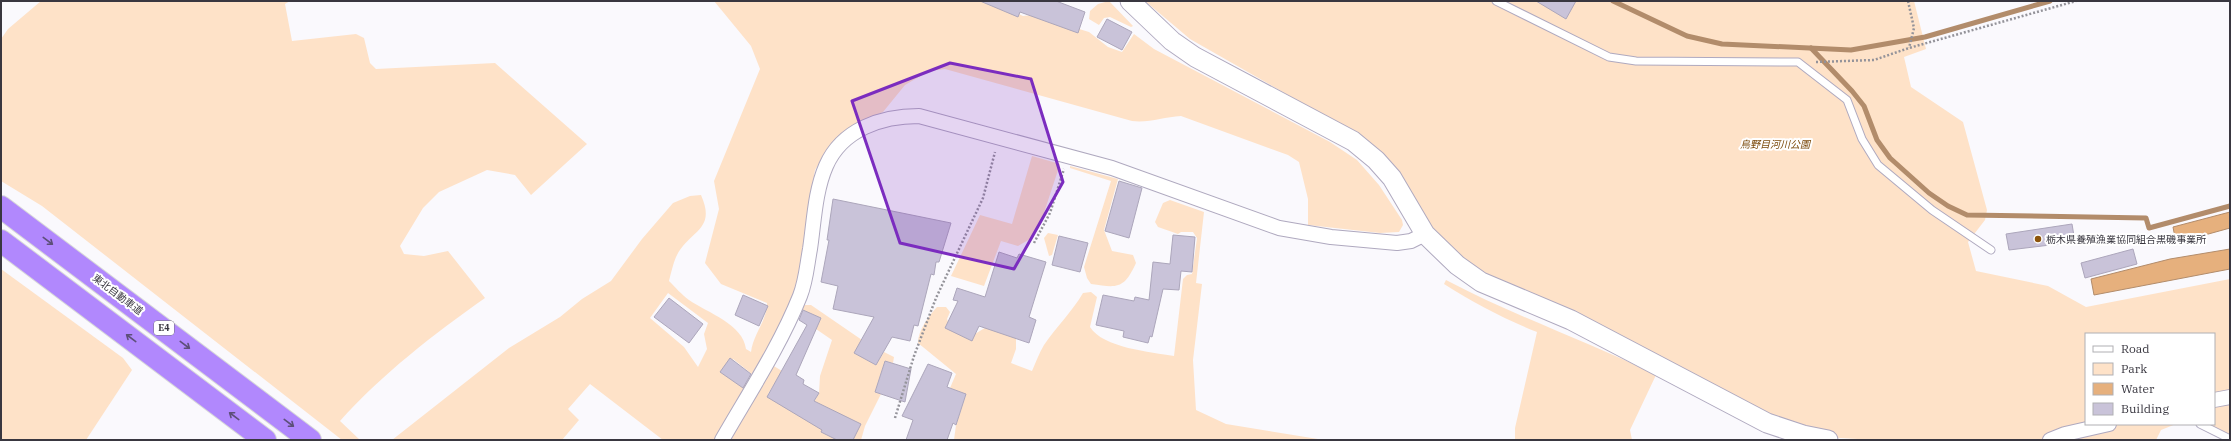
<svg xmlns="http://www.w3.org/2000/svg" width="2231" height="441" viewBox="0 0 2231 441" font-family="'IBM Plex Serif','Noto Sans JP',serif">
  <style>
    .green { fill: #fee2c8; fill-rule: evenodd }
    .water { fill: #e6b07d; stroke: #b28c6b }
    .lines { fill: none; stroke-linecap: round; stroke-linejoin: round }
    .stream { stroke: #b28c6b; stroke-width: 5 }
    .building { fill: #c9c3d9; stroke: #aca6bb }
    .lane-casing { stroke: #afa9bf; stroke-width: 9 }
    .street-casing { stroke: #afa9bf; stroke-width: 16 }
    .secondary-casing { stroke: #afa9bf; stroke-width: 21 }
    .highway-casing { stroke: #d7d7d9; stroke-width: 24 }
    .path { stroke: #94939a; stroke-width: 2.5; stroke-dasharray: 2 2; stroke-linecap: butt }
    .lane { stroke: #fff; stroke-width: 7 }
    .street { stroke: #fff; stroke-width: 14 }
    .secondary { stroke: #fff; stroke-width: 19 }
    .highway { stroke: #b188fd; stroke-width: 22 }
    .oneway { stroke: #5d4f79 }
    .marked { fill: #7b2cbf; fill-opacity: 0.2; stroke: #7b2cbf; stroke-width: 3; stroke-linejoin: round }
    .poi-dot { fill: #8d540b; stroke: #fff; stroke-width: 1.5 }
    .labels { text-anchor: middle; stroke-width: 4; stroke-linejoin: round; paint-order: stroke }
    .shield { fill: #fff; stroke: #747379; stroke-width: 1 }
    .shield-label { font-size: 9px; font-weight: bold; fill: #393740 }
    .park-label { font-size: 10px; font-style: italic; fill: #7c4b0d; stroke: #fff }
    .poi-label { font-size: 10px; fill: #393740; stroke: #fff; text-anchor: start }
    .street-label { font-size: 10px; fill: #393740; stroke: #fff }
  </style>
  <rect width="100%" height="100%" fill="#faf9fd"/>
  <!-- green -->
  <g class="green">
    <path d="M 41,1 L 290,1 L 285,4 L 292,41 L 356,34 L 364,38 L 370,63 L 376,69 L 495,63 L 587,144 L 531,195 L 515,175 L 487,170 L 439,192 L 423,208 L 400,246 L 404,254 L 424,256 L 448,251 L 485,298 C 434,334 382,374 340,421 L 360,440 L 342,440 L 42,206 L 1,181 L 1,39 L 8,29 Z"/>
    <path d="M 714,1 L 997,1 L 1000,5 L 1023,16 L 1033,15 L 1089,32 L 1108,47 L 1122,52 L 1134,34 L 1154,49 L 1330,142 L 1357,160 L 1379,185 L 1402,220 L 1403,225 L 1399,232 L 1380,233 L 1308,225 L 1308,199 L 1299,162 L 1288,155 L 1181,116 C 1164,117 1149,123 1132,121 L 945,69 L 929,71 L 905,85 L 883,112 L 859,123 L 831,144 L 815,170 L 796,289 L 764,360 L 782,371 L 768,394 L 806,417 L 819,393 L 820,376 L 832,340 L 816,329 L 821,318 L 800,309 L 804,305 L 811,305 L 862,340 L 855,353 L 876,365 L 884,352 L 894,357 L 893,363 L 885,361 L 875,392 L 881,394 L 865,426 L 861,440 L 663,440 L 590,384 L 568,409 L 579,420 L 562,440 L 392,440 L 509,348 L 560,317 L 582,299 L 611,281 L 642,239 L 673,203 L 690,196 L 701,195 C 717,231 689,230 676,257 C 673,264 671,273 669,281 C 675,287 682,295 689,300 C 708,313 743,324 746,349 L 751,352 C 753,334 767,321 767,303 L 721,284 L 705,263 L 719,209 L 714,181 L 760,69 L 751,46 ZM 668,293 L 708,323 L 704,334 L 707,349 L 698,367 L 684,347 L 650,318 ZM 733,359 L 753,375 L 747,383 L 724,370 Z"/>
    <polygon points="1109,1 1133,26 1131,27 1110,17 1104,18 1099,25 1089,19 1090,11 1098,4"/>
    <polygon points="1145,1 1914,1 1926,49 1904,57 1911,87 1963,122 1987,210 1985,220 1968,242 1976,271 2048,286 2086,307 2230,279 2230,436 2205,424 2214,424 2214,334 2086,334 2086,424 2176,424 2161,430 2156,440 1874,440 1841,438 1789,440 1488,277 1442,245 1358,135 1190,39"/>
    <polygon points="1032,156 1060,164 1040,225 1030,239 1018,246 1001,241 984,286 951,276 980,215 1012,224"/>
    <path d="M 1070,166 L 1118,179 L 1104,230 L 1112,251 L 1133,255 L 1136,263 C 1124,289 1118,288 1091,284 L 1087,278 L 1084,267 L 1111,181 L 1070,168 Z"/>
    <path d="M 1170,200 L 1204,212 L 1196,283 L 1202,284 L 1193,360 L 1196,410 L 1226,424 L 1324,440 L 954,440 L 956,425 L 966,395 L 950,388 L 956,374 L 918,343 C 918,330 929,316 937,307 L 946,307 L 950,312 L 947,319 L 952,331 L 970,337 L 988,326 L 1016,337 L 1016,349 L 1011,363 L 1032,371 C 1036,362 1039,353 1044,345 C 1056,327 1072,312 1083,293 L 1091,292 L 1097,297 L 1090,327 C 1103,348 1151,352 1174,356 L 1183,279 L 1187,275 L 1192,274 L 1197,238 L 1193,232 L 1181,232 L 1178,234 L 1158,227 L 1155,222 L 1163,203 Z"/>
    <polygon points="1048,233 1058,235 1052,255 1049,256 1044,238"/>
    <polygon points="1,269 123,358 132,370 86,440 1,440"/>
    <path d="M 1446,280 C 1514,316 1587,341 1656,375 L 1630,430 L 1632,440 L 1515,440 L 1515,428 L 1537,332 C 1504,319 1474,303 1444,284 Z"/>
  </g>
  <!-- water -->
  <g class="water">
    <polygon points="2230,212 2230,228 2176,243 2173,227"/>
    <polygon points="2230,249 2230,269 2094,295 2091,279 2170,259"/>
  </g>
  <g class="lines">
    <!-- stream -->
    <g class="stream">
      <polyline points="1613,1 1687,36 1722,44 1851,50 1925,37 2050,1"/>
      <polyline points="1811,48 1852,91 1864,106 1877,140 1890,158 1929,193 1948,206 1967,215 2146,218 2149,228 2230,206"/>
    </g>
  </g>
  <!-- building -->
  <g class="building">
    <polygon points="980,1 1056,1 1085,12 1078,33 1020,12 1018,17"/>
    <polygon points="1536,1 1576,1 1566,19"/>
    <polygon points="1107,19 1132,32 1122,50 1097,37"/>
    <polygon points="1119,181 1142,188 1129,238 1105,231"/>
    <polygon points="833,199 951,223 939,262 936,262 934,275 931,274 918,326 914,325 910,341 892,337 876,365 854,353 874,317 833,309 838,286 821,282 829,240 827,240"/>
    <polygon points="2072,224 2075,242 2009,250 2006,234"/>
    <polygon points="1173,235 1195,237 1192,272 1181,271 1179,290 1163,289 1152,337 1150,336 1148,343 1123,337 1124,331 1096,325 1103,295 1134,301 1135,297 1149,300 1153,262 1170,264"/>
    <polygon points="1059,236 1088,243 1080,272 1052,265"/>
    <polygon points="2133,249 2137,264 2085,278 2081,263"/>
    <polygon points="999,252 1017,258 1019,254 1046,262 1029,317 1036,320 1029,343 979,326 972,341 945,328 958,301 953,300 957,288 985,297"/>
    <polygon points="743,295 768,306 759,326 735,315"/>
    <polygon points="669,298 703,324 689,343 654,317"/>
    <polygon points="803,310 821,318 796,375 804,380 803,384 819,393 814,401 861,424 853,440 837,440 821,432 822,430 767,397 807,325 799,320"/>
    <polygon points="730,358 751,374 743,388 720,372"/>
    <polygon points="885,361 911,369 905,402 875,392"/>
    <polygon points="928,364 952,373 947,387 966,394 956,425 953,423 947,440 906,440 913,420 902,416"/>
  </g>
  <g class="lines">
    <defs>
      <g id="lane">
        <polyline points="1496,1 1609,57 1636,61 1798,62 1847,100 1862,139 1878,165 1932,210 1991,250"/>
        <polyline points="2200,424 2230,439"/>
      </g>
      <g id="street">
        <polyline points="2214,400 2230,397"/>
        <path d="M 722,440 C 749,393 780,346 800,296 C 806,281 807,265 810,249 C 814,222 815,191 826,166 C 842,129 882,116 919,116 L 1112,168 L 1279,228 L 1331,237 L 1397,243 L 1411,241 L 1425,234"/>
        <polyline points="2050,440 2065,434 2109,424"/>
      </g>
      <polyline id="secondary" points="1130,1 1172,41 1195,57 1353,141 1376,160 1392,178 1425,234 1457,265 1481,282 1571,320 1767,423 1803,435 1828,440"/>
      <g id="highway">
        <polyline points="1,207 310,440"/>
        <polyline points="1,241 265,440"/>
      </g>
    </defs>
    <!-- lane casing -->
    <use href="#lane" class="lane-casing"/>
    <!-- street casing -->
    <use href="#street" class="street-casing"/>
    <!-- secondary casing -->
    <use href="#secondary" class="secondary-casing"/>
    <!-- highway casing -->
    <use href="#highway" class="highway-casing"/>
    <!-- path -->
    <g class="path">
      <polyline points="1908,1 1914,28 1909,48"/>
      <polyline points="1816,62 1874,60 1909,48 2076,1"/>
      <polyline points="1034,243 1050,213 1064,169"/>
      <polyline points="895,418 914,356 936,298 983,198 995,152"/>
    </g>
    <!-- lane -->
    <use href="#lane" class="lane"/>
    <!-- street -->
    <use href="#street" class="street"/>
    <!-- secondary -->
    <use href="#secondary" class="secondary"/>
    <!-- highway -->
    <use href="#highway" class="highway"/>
  </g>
  <!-- one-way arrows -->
  <defs><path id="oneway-shaft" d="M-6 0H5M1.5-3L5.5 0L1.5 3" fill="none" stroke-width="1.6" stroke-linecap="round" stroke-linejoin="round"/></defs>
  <g class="oneway">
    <use href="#oneway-shaft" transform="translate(48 241) rotate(37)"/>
    <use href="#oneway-shaft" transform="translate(131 338) rotate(-143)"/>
    <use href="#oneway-shaft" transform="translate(185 345) rotate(37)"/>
    <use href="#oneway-shaft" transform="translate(234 416) rotate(-143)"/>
    <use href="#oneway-shaft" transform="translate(289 423) rotate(37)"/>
  </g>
  <!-- marked area -->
  <path class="marked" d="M 950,63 L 1031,79 L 1063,182 L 1014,269 L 900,243 L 852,101 Z"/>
  <!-- markers -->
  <circle class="poi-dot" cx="2038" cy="239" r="4"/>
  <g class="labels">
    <!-- shield labels -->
    <rect class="shield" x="154" y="321" width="20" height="14" rx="3"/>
    <g class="shield-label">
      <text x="164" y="331">E4</text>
    </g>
    <!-- park labels -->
    <g class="park-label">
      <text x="1775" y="148">鳥野目河川公園</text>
    </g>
    <!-- poi labels -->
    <g class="poi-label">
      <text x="2046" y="243">栃木県養殖漁業協同組合黒磯事業所</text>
    </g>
    <!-- street labels -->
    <g class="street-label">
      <text transform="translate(118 294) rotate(37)" y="4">東北自動車道</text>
    </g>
  </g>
  <!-- border -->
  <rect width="2231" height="441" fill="none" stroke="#393740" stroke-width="4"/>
  <!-- legend -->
  <rect x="2085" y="333" width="130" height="92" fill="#ffffff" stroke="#b0afb3"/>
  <rect x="2093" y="346" width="20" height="6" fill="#ffffff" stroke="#b0afb3"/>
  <text x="2121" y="353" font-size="12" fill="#393740">Road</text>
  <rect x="2093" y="363" width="20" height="12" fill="#fee2c8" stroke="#b0afb3"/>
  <text x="2121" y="373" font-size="12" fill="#393740">Park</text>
  <rect x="2093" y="383" width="20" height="12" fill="#e6b07d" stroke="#b0afb3"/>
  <text x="2121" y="393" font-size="12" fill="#393740">Water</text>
  <rect x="2093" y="403" width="20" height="12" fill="#c9c3d9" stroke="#b0afb3"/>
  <text x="2121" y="413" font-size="12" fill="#393740">Building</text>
</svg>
